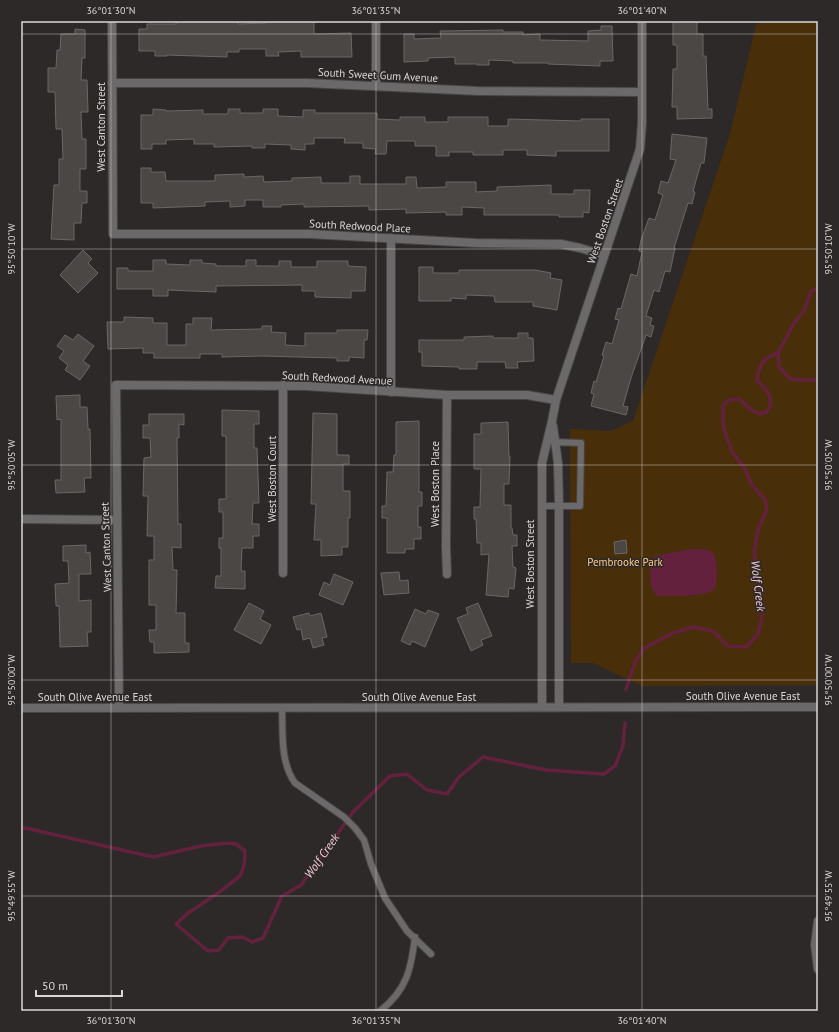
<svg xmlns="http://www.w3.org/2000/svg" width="839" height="1032" viewBox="0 0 839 1032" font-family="'PT Sans',sans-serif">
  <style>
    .green { fill: #492f09 }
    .water { fill: #63213e }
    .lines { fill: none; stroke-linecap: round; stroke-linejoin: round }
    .stream { stroke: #63213e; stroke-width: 3.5 }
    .building { fill: #4b4745; stroke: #6b6765 }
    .service-casing { stroke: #494544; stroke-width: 8 }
    .minor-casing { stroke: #494544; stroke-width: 10 }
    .tertiary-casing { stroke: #494544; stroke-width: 10 }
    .service { stroke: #6b6969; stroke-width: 6 }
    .minor { stroke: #6b6969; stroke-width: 8 }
    .tertiary { stroke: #6b6969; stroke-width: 8 }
    .ticks { fill: none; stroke: #d9d6d6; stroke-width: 1; stroke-opacity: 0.45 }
    .labels { text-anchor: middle; stroke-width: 3; stroke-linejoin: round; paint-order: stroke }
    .street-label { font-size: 11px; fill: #d9d6d6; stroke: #2d2928 }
    .park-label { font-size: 11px; fill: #fec885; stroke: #2d2928 }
    .water-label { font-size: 12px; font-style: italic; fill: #f4c9d7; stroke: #2d2928 }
    .neatline { fill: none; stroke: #d9d6d6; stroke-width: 1.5 }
    .ticks-label { font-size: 10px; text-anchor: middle; fill: #d9d6d6 }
  </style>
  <rect width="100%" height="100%" fill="#2d2928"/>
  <!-- green -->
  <polygon class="green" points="757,21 818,21 818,685 642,686 593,663 571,663 570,429 610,431 633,421 730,134"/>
  <!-- water -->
  <path class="water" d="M 691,549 C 697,549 707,548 712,552 C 718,556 719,586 713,590 C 705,597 668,596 657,596 C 650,590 649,575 651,565 C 651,562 654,559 655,556 Z"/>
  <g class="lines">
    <!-- stream -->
    <g class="stream">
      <polyline points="818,288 811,291 804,311 794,323 778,353 779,367 790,379 803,380 818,380"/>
      <path d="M 626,689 L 635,662 L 644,648 L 673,633 L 693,627 L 713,631 L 728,646 L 746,647 L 758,634 L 763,612 L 759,578 L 754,553 L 758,529 L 767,510 L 765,499 L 752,485 L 745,469 L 732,451 L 726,435 L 723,423 L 723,406 L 729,400 L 740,399 L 751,410 L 760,414 L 767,412 L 771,403 L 768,392 L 757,380 C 760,363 762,359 778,353"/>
      <polyline points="21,827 153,857 201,846 227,843 236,844 245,851 244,866 240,876 218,893 188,913 176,924 208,951 219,950 228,938 242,937 252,942 263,938 282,896 301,885 353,812 390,776 407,774 427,790 447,794 459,777 483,757 546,770 604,774 615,766 623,746 625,723"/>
    </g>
  </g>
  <!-- building -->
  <g class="building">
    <polygon points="176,21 238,21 238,24 266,23 266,21 314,21 314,34 351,33 352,57 301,57 301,51 278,52 279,56 266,56 266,49 239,49 239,52 227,52 227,57 167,55 167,56 155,56 155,51 139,51 139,29 147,29 147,24 176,24"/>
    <polygon points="673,21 697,21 697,34 703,34 703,56 706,56 708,109 712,109 712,118 677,119 677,107 672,107 673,69 677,69 677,45 673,45"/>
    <polygon points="601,26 612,26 613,61 600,61 600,66 548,64 548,63 513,63 513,61 489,60 489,65 477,65 477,64 455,64 455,57 428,58 428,61 404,62 404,34 414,34 414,39 441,38 440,31 503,30 503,32 523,32 523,35 540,34 540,40 588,41 588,31 601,30"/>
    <polygon points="75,29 85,30 85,58 82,58 81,80 87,80 88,112 81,112 82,139 86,139 86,169 80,169 80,191 87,191 87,203 82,203 81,223 74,223 74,240 51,239 54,185 59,185 59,159 63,159 62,129 56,129 55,92 48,92 48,68 56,68 57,50 60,50 61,34 75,34"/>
    <polygon points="153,109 166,110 166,111 203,110 203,114 228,114 228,109 240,109 240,113 263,113 263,109 278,109 278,116 303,117 303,110 315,110 315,113 377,113 377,119 400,120 400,117 425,117 425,122 448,122 448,117 488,117 488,126 508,126 508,119 581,121 581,119 609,119 609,151 556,151 556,156 527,155 527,150 503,150 503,155 473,155 473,152 449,152 449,156 436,156 436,146 415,146 415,141 387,141 386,154 375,154 376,149 363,148 363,143 344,143 345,138 314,138 314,144 305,144 305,150 291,149 291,145 265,144 265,148 252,148 252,146 214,147 214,144 194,144 194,139 166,140 166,144 152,144 152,149 141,149 141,115 153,115"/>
    <polygon points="672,134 707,138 704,163 701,163 693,191 695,192 692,204 688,203 674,248 675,248 670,272 665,271 659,292 654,290 646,316 652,318 650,325 654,326 651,337 646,335 631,378 623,406 628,407 626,415 591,406 594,394 591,393 594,381 596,382 604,356 602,355 606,342 612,344 619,320 615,319 618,308 621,309 631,274 637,276 642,252 639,251 641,240 649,218 655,220 663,195 658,193 661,181 668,183 676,160 670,159"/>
    <polygon points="141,168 151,168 151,172 165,172 166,181 215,181 215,175 244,174 244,177 263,176 264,182 292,181 292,178 321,177 321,183 350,183 350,176 360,176 360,184 406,184 406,177 416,177 417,188 446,187 446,182 476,182 476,192 497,191 497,187 551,185 551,194 574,194 574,190 590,190 589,213 583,212 583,217 559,217 559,215 484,215 484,208 462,207 462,215 446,215 446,212 406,213 406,209 369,210 369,206 304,207 304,204 281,205 281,207 263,207 263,200 245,200 245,206 230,207 230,201 205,202 205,206 153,208 153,203 141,203"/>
    <polygon points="83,250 92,259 88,263 98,273 78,293 60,275"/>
    <polygon points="153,260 166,260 166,264 190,265 190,260 202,260 202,263 216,264 216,266 246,266 246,260 256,260 256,266 279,266 279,261 291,261 291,267 317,267 317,261 348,261 348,266 366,267 365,291 351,291 351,298 315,297 315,291 302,291 302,285 216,286 216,292 168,290 168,296 153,296 153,289 117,289 117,268 128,268 128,271 153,271"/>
    <polygon points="419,267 433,267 433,273 459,273 459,270 535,270 551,273 550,278 562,280 557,310 533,306 533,302 495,302 494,296 466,295 466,299 451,298 451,301 419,301"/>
    <polygon points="124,317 153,318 153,323 167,323 167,345 186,345 186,324 193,324 193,318 212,318 211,330 262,329 262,326 272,326 271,332 286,333 285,345 305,346 305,333 337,333 337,330 368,330 367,340 364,340 364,358 349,357 349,361 337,361 337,358 261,356 222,357 222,354 200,354 200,358 154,358 154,353 143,353 143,348 108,349 107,322 124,322"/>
    <polygon points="518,333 528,333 528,338 533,338 534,361 517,362 518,368 506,368 505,362 477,362 477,369 459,369 459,367 422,366 422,352 419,352 419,340 464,340 464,337 493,336 493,338 518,338"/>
    <polygon points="78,334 94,346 83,361 90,366 80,380 65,370 68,365 59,358 64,351 57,346 65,335 73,340"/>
    <polygon points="80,395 80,407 87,407 88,429 90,429 91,478 84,478 85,492 56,493 55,480 61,480 61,419 57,420 56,396"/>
    <polygon points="222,410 259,411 259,424 254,424 254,448 257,448 259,503 253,503 252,524 259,524 259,536 253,536 253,548 242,548 241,571 245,571 245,589 215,588 216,576 221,576 221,548 219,548 219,538 223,538 223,512 219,512 219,499 226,499 226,436 222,436"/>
    <polygon points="313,413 337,414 337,455 349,455 349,464 343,464 343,491 350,491 350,518 348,518 348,547 342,547 342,555 321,556 321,540 314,540 316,504 311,504"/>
    <polygon points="149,414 184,414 184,425 179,424 179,438 177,438 178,524 181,524 181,548 172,547 173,570 177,570 176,613 185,613 185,643 189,643 189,652 154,653 154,642 150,642 149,630 156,630 156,605 149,605 149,560 154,560 154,536 147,536 148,496 143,496 144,458 151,457 150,438 143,438 143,425 149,425"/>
    <polygon points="419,421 419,492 422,492 422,506 418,506 418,527 421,527 421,539 414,539 414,549 405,549 405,553 387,553 387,518 382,518 382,506 386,506 387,472 393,472 394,455 396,455 396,422"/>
    <polygon points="508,422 509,456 510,456 509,484 504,484 504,505 511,505 511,528 512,528 513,535 517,535 517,546 512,546 513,567 516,568 514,589 509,588 508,597 486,595 489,554 481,555 481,543 477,543 476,519 474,519 474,507 480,507 481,469 474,469 474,434 481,434 481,423"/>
    <polygon points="626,540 627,553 615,554 614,542"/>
    <polygon points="86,545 86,553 90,552 91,574 79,574 79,601 91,600 91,632 87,632 88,646 60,647 59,606 56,606 55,584 69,583 68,561 63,561 63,546"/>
    <polygon points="399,572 400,581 408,580 409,593 384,595 381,573"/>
    <polygon points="334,574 353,582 343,605 319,595 324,582 330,585"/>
    <polygon points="249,603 264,611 260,619 271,625 261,644 234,630"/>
    <polygon points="478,603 492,636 481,640 483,645 471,651 457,618 468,614 466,608"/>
    <polygon points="415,609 426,614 428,610 439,614 425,647 412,641 410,645 401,641"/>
    <polygon points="309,613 310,616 321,613 327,637 322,638 324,645 313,648 310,638 303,640 301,629 297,630 293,617"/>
  </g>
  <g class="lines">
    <defs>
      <g id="service">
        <polyline points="541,506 580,506 581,443 553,442"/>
        <path d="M 282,708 C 283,733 280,762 295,783 L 344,817 L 355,828 L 364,840 L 371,864 L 385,898 L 407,931 L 431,954"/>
        <path d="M 380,1011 C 407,990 411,969 415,937"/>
      </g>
      <g id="minor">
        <polyline points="112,21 113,234 309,234 476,243 561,244 580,248 604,255"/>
        <polyline points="376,21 376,86"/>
        <polyline points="112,83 307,83 478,91 642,92"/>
        <polyline points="391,238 391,392"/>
        <polyline points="283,385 283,573"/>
        <polyline points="447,395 446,547 447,574"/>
        <polyline points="553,426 558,463 559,506 559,707"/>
        <polyline points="21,519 117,520"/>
        <polyline points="542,707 542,463 552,421 556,400 640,149 642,123 642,21"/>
        <path d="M 119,708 C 119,600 116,492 116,385 L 306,386 L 447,395 L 527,395 L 556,400"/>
        <polyline points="818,921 815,945 818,969"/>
      </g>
      <polyline id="tertiary" points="21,708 818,707"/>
    </defs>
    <!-- service casing -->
    <use href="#service" class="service-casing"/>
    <!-- minor casing -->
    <use href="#minor" class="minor-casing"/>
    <!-- tertiary casing -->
    <use href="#tertiary" class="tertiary-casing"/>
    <!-- service -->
    <use href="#service" class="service"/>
    <!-- minor -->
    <use href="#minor" class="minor"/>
    <!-- tertiary -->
    <use href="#tertiary" class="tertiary"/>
  </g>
  <!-- ticks -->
  <path class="ticks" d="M 111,21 L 111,1011M 376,21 L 376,1011M 642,21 L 642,1011M 21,34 L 818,34M 21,249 L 818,249M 21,465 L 818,465M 21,680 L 818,680M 21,896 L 818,896"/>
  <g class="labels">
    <!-- street labels -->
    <g class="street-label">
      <text transform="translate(378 75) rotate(3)" y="4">South Sweet Gum Avenue</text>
      <text transform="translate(101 127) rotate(-90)" y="4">West Canton Street</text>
      <text transform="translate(605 221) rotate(-71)" y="4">West Boston Street</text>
      <text transform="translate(360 226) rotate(3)" y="4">South Redwood Place</text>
      <text transform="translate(337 378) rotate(3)" y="4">South Redwood Avenue</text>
      <text transform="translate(272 479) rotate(-90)" y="4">West Boston Court</text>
      <text transform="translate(435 484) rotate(-90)" y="4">West Boston Place</text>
      <text transform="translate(106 547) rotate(-92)" y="4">West Canton Street</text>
      <text transform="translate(530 564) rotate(-90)" y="4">West Boston Street</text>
      <text x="743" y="700">South Olive Avenue East</text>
      <text x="95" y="701">South Olive Avenue East</text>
      <text x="419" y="701">South Olive Avenue East</text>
    </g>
    <!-- park labels -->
    <g class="park-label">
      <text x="625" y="566">Pembrooke Park</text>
    </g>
    <!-- water labels -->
    <g class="water-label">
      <text transform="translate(758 586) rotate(83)" y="4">Wolf Creek</text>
      <text transform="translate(322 856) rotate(-55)" y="4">Wolf Creek</text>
    </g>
  </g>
  <!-- border -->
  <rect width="839" height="1032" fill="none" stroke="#2d2928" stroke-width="44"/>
  <!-- scale -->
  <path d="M36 990v6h86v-6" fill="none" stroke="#d9d6d6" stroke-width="2"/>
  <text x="42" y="990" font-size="12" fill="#d9d6d6" stroke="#2d2928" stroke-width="3" paint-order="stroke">50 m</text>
  <rect x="22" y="22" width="795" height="988" class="neatline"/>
  <g class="ticks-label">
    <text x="111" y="14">36°01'30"N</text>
    <text x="376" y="14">36°01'35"N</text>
    <text x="642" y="14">36°01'40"N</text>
    <text transform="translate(828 249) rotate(-90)" y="4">95°50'10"W</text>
    <text transform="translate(11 249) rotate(-90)" y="4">95°50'10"W</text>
    <text transform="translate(11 465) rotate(-90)" y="4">95°50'05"W</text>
    <text transform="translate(828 465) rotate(-90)" y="4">95°50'05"W</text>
    <text transform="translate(11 680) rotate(-90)" y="4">95°50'00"W</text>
    <text transform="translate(828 680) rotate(-90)" y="4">95°50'00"W</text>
    <text transform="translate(828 896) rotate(-90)" y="4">95°49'55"W</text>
    <text transform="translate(11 896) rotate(-90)" y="4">95°49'55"W</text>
    <text x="111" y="1024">36°01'30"N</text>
    <text x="376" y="1024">36°01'35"N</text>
    <text x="642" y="1024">36°01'40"N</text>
  </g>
</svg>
